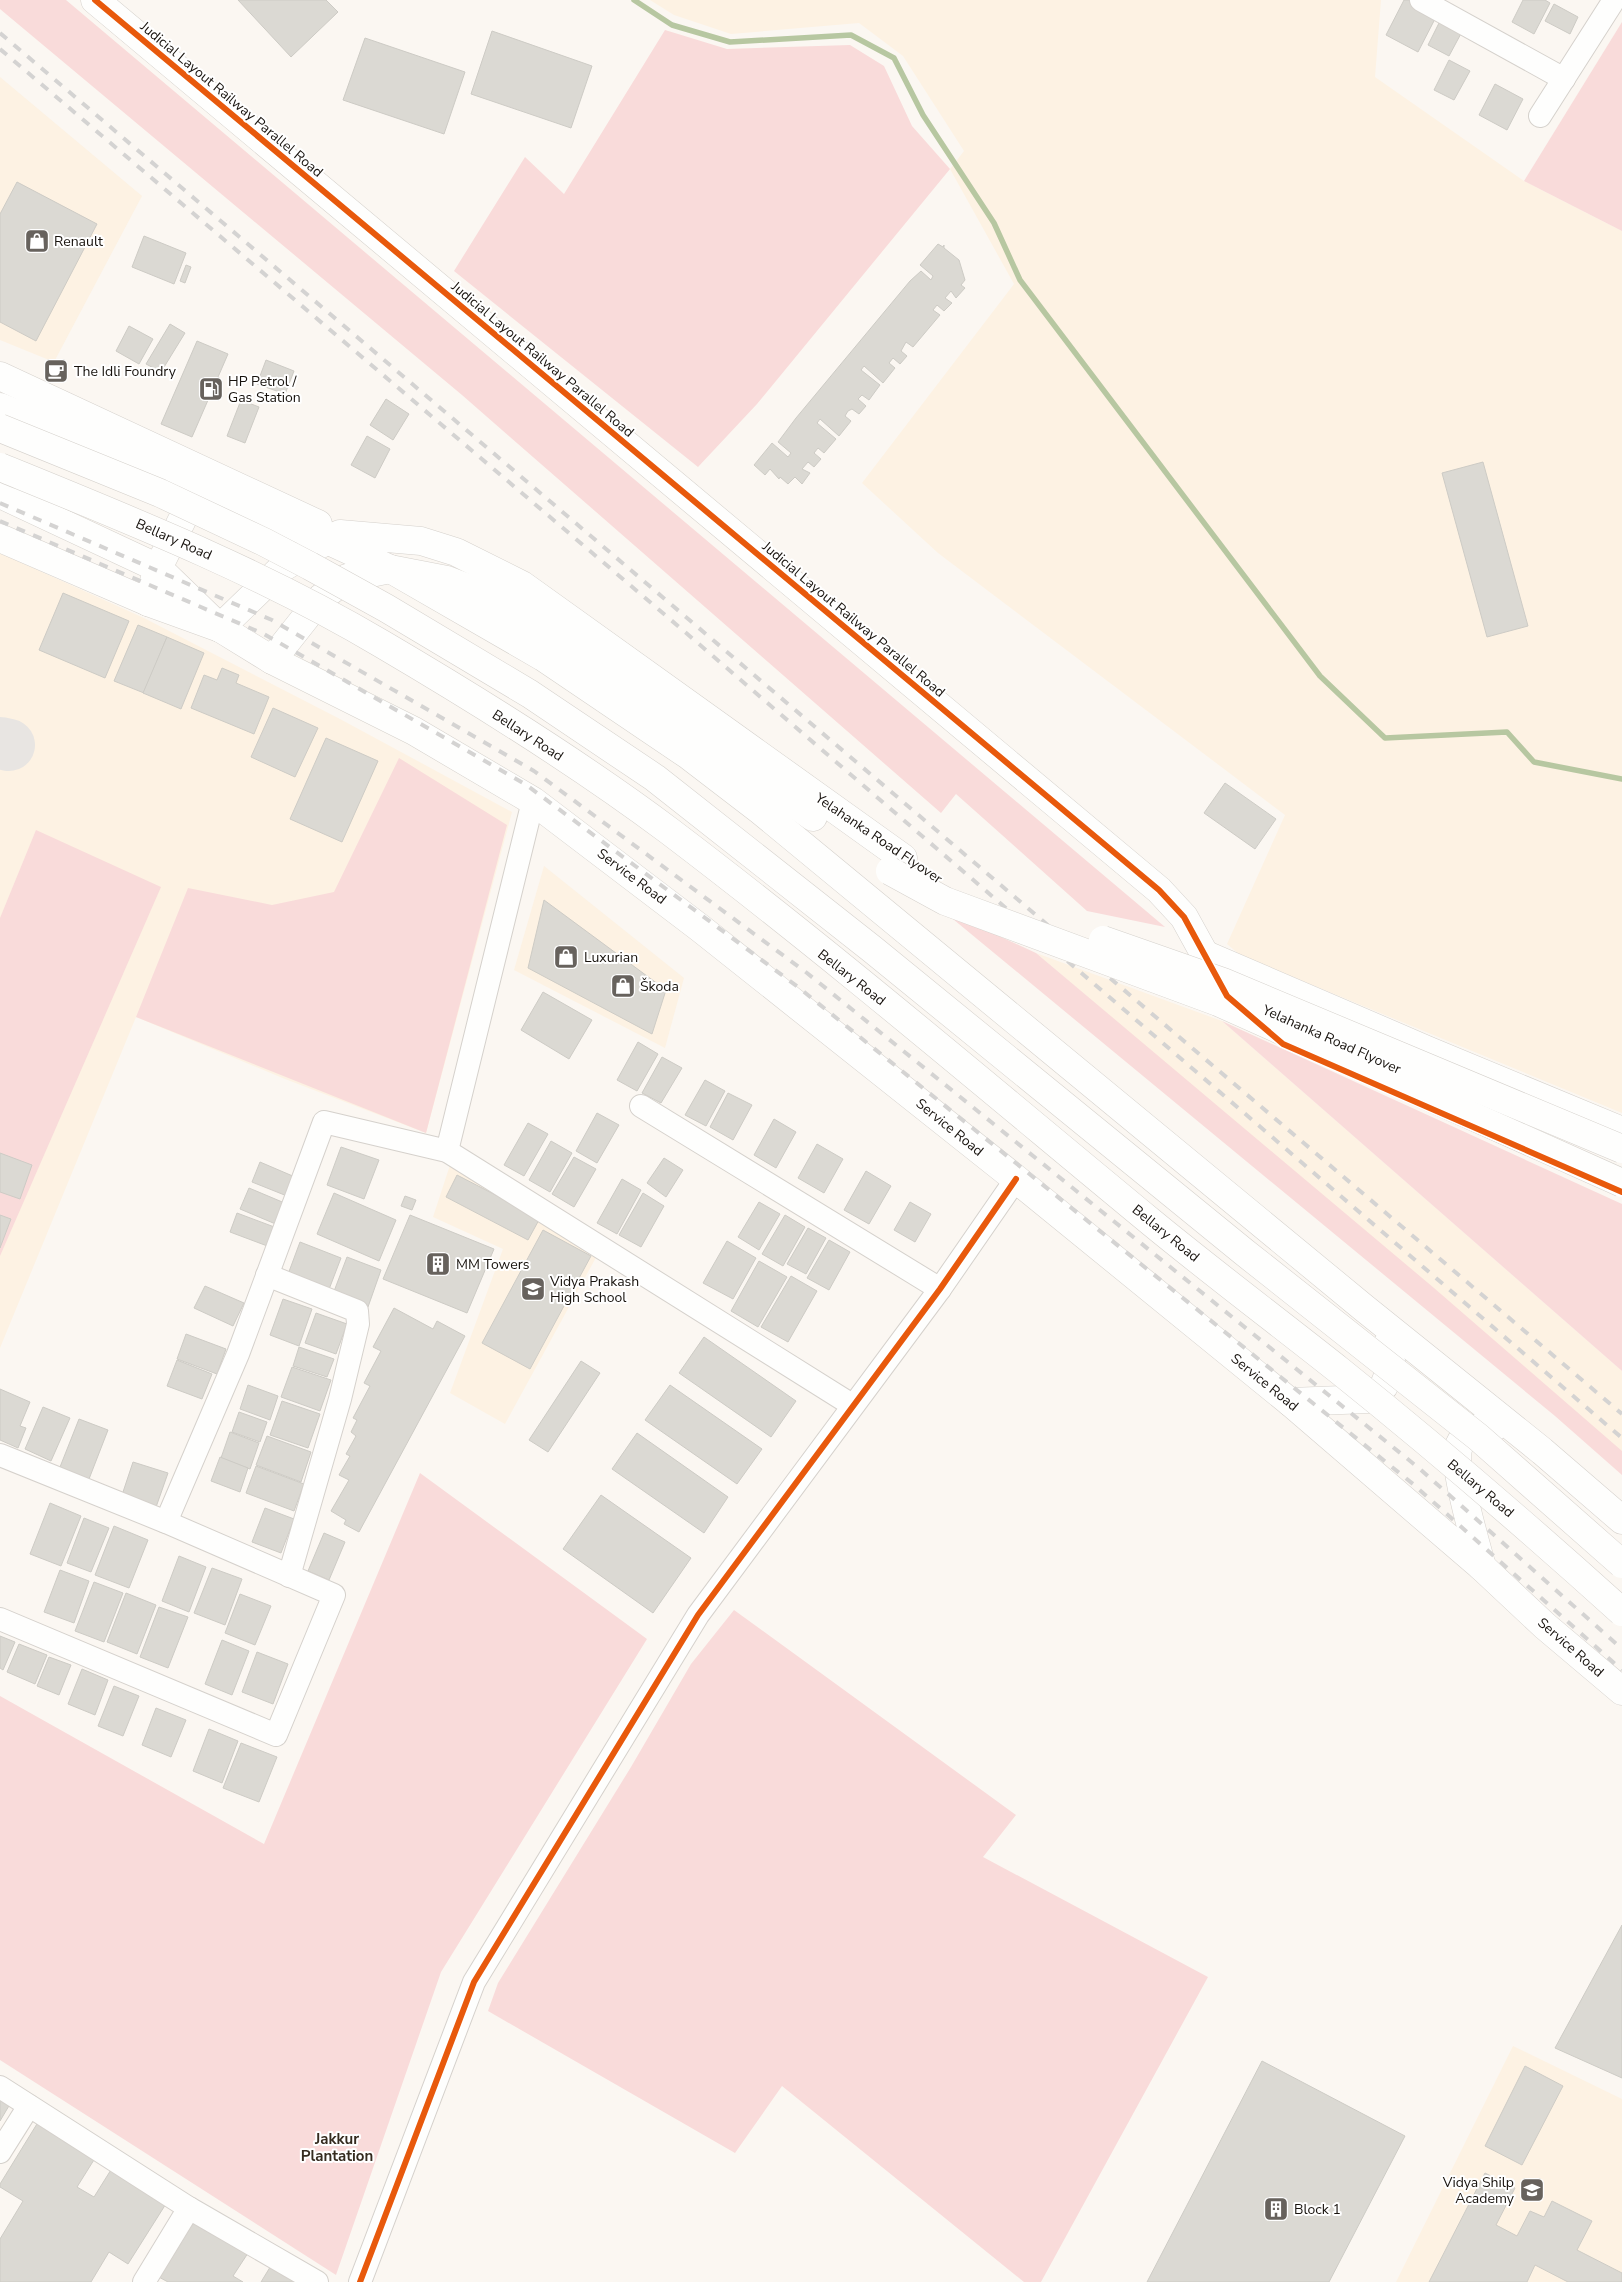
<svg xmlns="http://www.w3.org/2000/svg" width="1622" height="2282" viewBox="0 0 1622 2282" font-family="'Nunito Sans',sans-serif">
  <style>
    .built { fill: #fdf2e3 }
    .green { fill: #f9dbda }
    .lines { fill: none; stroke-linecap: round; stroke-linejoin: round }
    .stream { stroke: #b7c7a1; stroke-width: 5.5 }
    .taxiway { stroke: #e8e5e2; stroke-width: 52 }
    .building { fill: #dbd9d3; stroke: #cdcbc5 }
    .street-casing { stroke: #d5d1cc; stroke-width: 24 }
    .secondary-casing { stroke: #d5d1cc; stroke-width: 29 }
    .primary-casing { stroke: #d5d1cc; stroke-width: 29 }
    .highway-casing { stroke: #d5d1cc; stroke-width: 29 }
    .street { stroke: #fefefd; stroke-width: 22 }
    .secondary { stroke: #fefefd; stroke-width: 28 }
    .primary { stroke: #fefefd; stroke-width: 28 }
    .highway { stroke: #fefefd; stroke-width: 28 }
    .rail { stroke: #d4d3d2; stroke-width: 4; stroke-dasharray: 9 9; stroke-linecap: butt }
    .primary-bridge-casing { stroke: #d5d1cc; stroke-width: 29; stroke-linecap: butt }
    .highway-bridge-casing { stroke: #d5d1cc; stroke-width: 29; stroke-linecap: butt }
    .primary-bridge { stroke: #fefefd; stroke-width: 28 }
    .highway-bridge { stroke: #fefefd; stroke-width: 28 }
    .cycleway-casing { stroke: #fff; stroke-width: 9 }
    .cycleway { stroke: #e8590c; stroke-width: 6 }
    .labels { text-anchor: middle; stroke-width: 4; stroke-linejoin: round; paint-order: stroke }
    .street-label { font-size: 14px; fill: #17120d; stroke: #fff }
    .poi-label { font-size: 14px; fill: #17120d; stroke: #fff; text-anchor: start }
    .neighbourhood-label { font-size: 15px; font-weight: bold; fill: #352b1f; stroke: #fff }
  </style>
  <rect width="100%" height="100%" fill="#fbf7f2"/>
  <!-- built -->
  <g class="built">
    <polygon points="650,0 1381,0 1375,77 1524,181 1622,231 1622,1113 1240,955 1227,944 1285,815 938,553 862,483 1014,284 950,169 964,151 903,56 859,23 731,34 674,15"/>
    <polygon points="0,77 142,196 54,362 0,340"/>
    <polygon points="0,553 144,618 340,719 512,812 426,1133 285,1079 136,1017 0,1348"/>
    <polygon points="544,866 684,978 665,1048 514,970"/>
    <polygon points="1036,953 1222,1021 1622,1371 1622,1452"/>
    <polygon points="451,1162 599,1252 505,1424 450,1393 503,1249 433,1217"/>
    <polygon points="1513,2046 1622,2099 1622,2282 1396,2282"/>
  </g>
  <!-- green -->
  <g class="green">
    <polygon points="0,0 66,0 1165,927 1087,911 956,794 941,813 462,395 0,9"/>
    <polygon points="1622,22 1622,231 1524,181"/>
    <polygon points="665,30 727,49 850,45 884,66 912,126 950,169 757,404 698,467 454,271 525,157 564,194"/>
    <polygon points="399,758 507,825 426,1133 136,1017 188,888 272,905 334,892"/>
    <polygon points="36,830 161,887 0,1256 0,918"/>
    <polygon points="942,910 1036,953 1434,1288 1622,1451 1622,1475 1555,1416"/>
    <polygon points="1222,1021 1622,1204 1622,1371"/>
    <polygon points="420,1473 647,1639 441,1972 336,2275 0,2060 0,1696 264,1844"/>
    <polygon points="734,1610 1016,1815 983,1857 1208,1977 1041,2282 1024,2282 782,2086 735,2153 488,2011 498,1983 631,1767 691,1664"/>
  </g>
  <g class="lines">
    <!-- stream -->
    <polyline class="stream" points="634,0 672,25 730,42 851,35 894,58 923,115 994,223 1020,280 1320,676 1385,738 1507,732 1534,762 1622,779"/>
    <!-- taxiway -->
    <polyline class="taxiway" points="0,743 9,745"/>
  </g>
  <!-- building -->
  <g class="building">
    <polygon points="238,0 326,0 338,12 291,57"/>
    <polygon points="1404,0 1409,0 1437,15 1418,52 1386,35"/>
    <polygon points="1523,0 1545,0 1550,3 1534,34 1512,22"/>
    <polygon points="1554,4 1578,17 1570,34 1545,21"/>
    <polygon points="1442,17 1464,28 1449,56 1428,45"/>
    <polygon points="492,31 592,66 571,128 471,94"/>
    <polygon points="365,38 465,72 444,134 343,100"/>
    <polygon points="1449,60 1470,71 1454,100 1434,90"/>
    <polygon points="1495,84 1523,99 1507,130 1479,115"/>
    <polygon points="17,182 97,224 36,341 0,322 0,214"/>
    <polygon points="144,236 186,253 174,284 132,267"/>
    <polygon points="938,244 943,247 944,245 944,248 959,260 965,280 961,285 965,288 956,298 951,291 945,298 952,303 944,311 937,305 933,310 940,315 913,347 906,342 901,351 907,356 900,364 893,358 889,363 895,368 883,383 864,366 861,370 880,385 869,400 862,395 858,399 866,406 859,414 852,409 848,411 845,416 851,421 839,436 820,419 817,423 836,439 824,453 818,448 814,453 821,459 814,467 808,462 802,469 810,473 802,484 795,477 788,484 780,477 779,479 770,469 765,475 754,465 772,443 788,457 791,453 778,442 796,418 910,281 921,271 931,280 933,276 920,265"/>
    <polygon points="186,265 191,267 185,283 180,281"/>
    <polygon points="170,324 185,333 161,372 146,364"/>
    <polygon points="129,326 153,339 139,364 116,351"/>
    <polygon points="197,341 228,354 192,437 161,424"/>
    <polygon points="266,360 294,371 285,394 257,384"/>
    <polygon points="386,399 409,414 393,440 370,425"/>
    <polygon points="241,400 259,407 245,443 227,436"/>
    <polygon points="367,436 390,449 375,478 351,465"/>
    <polygon points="1483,462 1528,626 1487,637 1442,473"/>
    <polygon points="63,593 129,621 105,678 39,650"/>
    <polygon points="138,625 167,637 144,693 114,681"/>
    <polygon points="167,637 204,653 181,709 143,693"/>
    <polygon points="222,668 239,675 236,683 269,697 254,734 191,708 204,675 217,680"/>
    <polygon points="273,708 318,728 295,777 251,757"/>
    <polygon points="326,738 378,761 342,842 290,819"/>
    <polygon points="1225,783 1276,819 1255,849 1204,813"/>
    <polygon points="544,900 666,990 652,1034 528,968"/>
    <polygon points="543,992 592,1020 569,1059 521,1030"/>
    <polygon points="638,1042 658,1054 637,1091 617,1080"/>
    <polygon points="662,1057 682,1068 661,1103 642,1093"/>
    <polygon points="705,1080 725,1091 706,1126 685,1115"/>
    <polygon points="728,1093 752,1105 733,1140 710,1127"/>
    <polygon points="597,1113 619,1125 597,1163 576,1151"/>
    <polygon points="774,1119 796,1132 776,1168 754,1155"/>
    <polygon points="528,1123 548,1134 524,1176 504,1165"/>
    <polygon points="551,1141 572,1153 550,1192 529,1180"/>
    <polygon points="817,1144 843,1159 824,1193 798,1178"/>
    <polygon points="341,1147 379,1160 364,1199 327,1185"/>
    <polygon points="0,1153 32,1165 20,1199 0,1192"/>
    <polygon points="574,1157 596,1169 574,1207 552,1194"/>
    <polygon points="664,1158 683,1170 666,1197 647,1183"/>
    <polygon points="260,1162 295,1177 287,1196 252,1182"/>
    <polygon points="866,1171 891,1186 869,1224 844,1210"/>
    <polygon points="457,1175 540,1218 528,1240 446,1197"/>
    <polygon points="622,1179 641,1190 617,1234 597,1223"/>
    <polygon points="249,1188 287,1204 278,1225 240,1209"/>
    <polygon points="334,1193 396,1220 379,1261 317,1234"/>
    <polygon points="643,1193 664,1206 641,1247 619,1235"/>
    <polygon points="405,1196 416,1200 412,1210 401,1206"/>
    <polygon points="759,1202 780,1214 759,1250 738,1237"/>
    <polygon points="910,1202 931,1214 915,1242 894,1230"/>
    <polygon points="237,1213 277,1228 270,1247 230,1232"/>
    <polygon points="0,1215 11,1219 0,1248"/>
    <polygon points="410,1215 494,1249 467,1313 383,1279"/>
    <polygon points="785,1215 805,1227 783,1266 762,1254"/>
    <polygon points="808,1228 826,1238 806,1274 787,1264"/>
    <polygon points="543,1230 591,1256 530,1369 482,1343"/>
    <polygon points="829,1240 850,1252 829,1290 807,1278"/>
    <polygon points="727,1241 756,1258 733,1299 703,1283"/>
    <polygon points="300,1242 341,1258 328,1292 287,1277"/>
    <polygon points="347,1257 381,1270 368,1307 333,1294"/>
    <polygon points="759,1261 787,1277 758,1327 731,1311"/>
    <polygon points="791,1276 817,1291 788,1342 761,1327"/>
    <polygon points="205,1286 244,1303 233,1326 194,1308"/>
    <polygon points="283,1299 312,1309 299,1346 270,1335"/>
    <polygon points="394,1308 433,1329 437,1321 465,1336 359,1532 344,1524 346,1520 331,1511 349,1480 339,1475 350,1456 346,1454 356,1436 351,1432 357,1420 353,1418 370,1386 364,1383 381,1351 373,1347"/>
    <polygon points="316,1313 347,1324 336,1354 305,1343"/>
    <polygon points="186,1334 226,1349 217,1374 177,1359"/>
    <polygon points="704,1337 796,1401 771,1437 679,1373"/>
    <polygon points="299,1347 334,1359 327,1377 293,1366"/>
    <polygon points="177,1360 212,1374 202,1399 167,1386"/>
    <polygon points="581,1361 600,1373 548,1452 529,1440"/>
    <polygon points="292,1367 331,1380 320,1411 281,1397"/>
    <polygon points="248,1385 278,1396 270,1420 240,1409"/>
    <polygon points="670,1385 762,1449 737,1484 645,1420"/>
    <polygon points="0,1389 30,1402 20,1426 26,1428 18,1448 0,1440"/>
    <polygon points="282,1401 320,1414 308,1448 270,1435"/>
    <polygon points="43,1407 70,1418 51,1461 25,1449"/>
    <polygon points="239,1412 267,1422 260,1442 232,1432"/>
    <polygon points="79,1419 108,1430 89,1479 60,1467"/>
    <polygon points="230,1432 259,1443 250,1469 221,1458"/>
    <polygon points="637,1433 728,1497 704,1533 612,1469"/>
    <polygon points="267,1436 311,1452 301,1482 256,1465"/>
    <polygon points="220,1457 248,1468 240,1492 211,1481"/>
    <polygon points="133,1462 168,1473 155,1510 121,1498"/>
    <polygon points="256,1466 304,1484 294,1511 246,1493"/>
    <polygon points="601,1495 691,1558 653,1613 563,1549"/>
    <polygon points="50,1503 81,1516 61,1566 30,1554"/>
    <polygon points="265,1508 294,1519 281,1553 252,1542"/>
    <polygon points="84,1518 109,1528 91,1572 67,1563"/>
    <polygon points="114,1526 148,1540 129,1588 95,1575"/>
    <polygon points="324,1533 345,1542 329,1580 308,1571"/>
    <polygon points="179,1556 206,1567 189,1612 162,1601"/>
    <polygon points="212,1568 242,1579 225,1625 194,1613"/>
    <polygon points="60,1570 89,1581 74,1623 44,1612"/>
    <polygon points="94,1582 123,1593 104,1642 75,1631"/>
    <polygon points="126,1593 156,1605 137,1654 107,1642"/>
    <polygon points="240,1594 271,1606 255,1645 225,1633"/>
    <polygon points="159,1607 188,1617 168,1668 140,1657"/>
    <polygon points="0,1636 15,1642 3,1670 0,1668"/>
    <polygon points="222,1640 249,1651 232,1695 205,1684"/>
    <polygon points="19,1644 47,1655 35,1684 7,1672"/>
    <polygon points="257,1652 288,1664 273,1704 242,1692"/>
    <polygon points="49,1657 71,1665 59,1695 37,1686"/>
    <polygon points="82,1669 108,1680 95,1715 68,1704"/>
    <polygon points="114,1686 139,1696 123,1736 98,1726"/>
    <polygon points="156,1708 186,1720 171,1757 142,1745"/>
    <polygon points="209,1729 238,1741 222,1783 193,1771"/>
    <polygon points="241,1743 277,1757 259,1802 223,1788"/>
    <polygon points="1622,1925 1622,2078 1555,2048"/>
    <polygon points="1262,2061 1405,2136 1329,2282 1147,2282"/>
    <polygon points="1525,2066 1563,2086 1522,2165 1485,2146"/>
    <polygon points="0,2091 13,2099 0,2121"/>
    <polygon points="40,2119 97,2155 77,2187 94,2197 114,2165 169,2199 128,2264 109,2252 91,2282 0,2282 0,2239 23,2201 0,2187 0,2184"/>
    <polygon points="1485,2173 1515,2188 1496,2225 1517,2236 1530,2211 1544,2217 1552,2201 1592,2221 1577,2250 1622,2273 1622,2282 1568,2282 1535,2265 1527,2282 1429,2282"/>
    <polygon points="195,2215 250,2250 233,2276 243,2282 168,2282 157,2276"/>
    <polygon points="272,2264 295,2282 261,2282"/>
  </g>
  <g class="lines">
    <defs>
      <g id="street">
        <polyline points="1421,0 1564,79"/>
        <polyline points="1540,116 1614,0"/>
        <polyline points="641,1106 940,1289"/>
        <polyline points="447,1151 533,801"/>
        <polyline points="267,1275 357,1311 358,1324 340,1399 289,1576"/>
        <polyline points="0,1455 166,1522 334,1595 276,1735 0,1619"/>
        <polyline points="166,1522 238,1354 324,1122 447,1151 852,1405"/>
        <polyline points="0,2087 189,2208 317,2282"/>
        <polyline points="0,2152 29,2106"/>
        <polyline points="144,2282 189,2208"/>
        <polyline points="360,2282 474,1982 698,1615 940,1289 1016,1179"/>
      </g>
      <g id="secondary">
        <polyline points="95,0 1159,890 1184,917 1227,995"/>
        <polyline points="0,376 318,524"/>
        <polyline points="0,538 148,602 220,628 272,660 414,731 533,801 700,928 1016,1179 1290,1402 1482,1567 1545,1626 1622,1691"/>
        <polyline points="394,571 543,657 688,755 761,811 1364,1308 1542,1451 1622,1520"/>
        <polyline points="1204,954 1427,1050 1622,1131"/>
        <polyline points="1290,1402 1368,1399 1384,1386 1392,1365 1386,1346"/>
        <path d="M 1482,1567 C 1476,1545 1453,1466 1458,1449 C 1461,1436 1471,1432 1483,1426 L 1492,1429"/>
      </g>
      <g id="primary">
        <polyline points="220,628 282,568 327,540 340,534 421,541 456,552 522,585 903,858"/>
        <polyline points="272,660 321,598 347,578 390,569 447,580 473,590 511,610 632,689 813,817"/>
      </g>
      <g id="highway">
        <polyline points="0,407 327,540 390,569"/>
        <polyline points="0,494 158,568 220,628"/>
        <polyline points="148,602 158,568 199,486"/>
      </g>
    </defs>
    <!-- street casing -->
    <use href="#street" class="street-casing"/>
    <!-- secondary casing -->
    <use href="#secondary" class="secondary-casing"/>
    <!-- primary casing -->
    <use href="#primary" class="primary-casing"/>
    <!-- highway casing -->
    <use href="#highway" class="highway-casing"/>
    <!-- street -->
    <use href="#street" class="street"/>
    <!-- secondary -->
    <use href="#secondary" class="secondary"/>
    <!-- primary -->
    <use href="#primary" class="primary"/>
    <!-- highway -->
    <use href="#highway" class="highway"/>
    <!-- rail -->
    <g class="rail">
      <polyline points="0,33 1622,1414"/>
      <polyline points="0,49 664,614 1622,1438"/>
      <polyline points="0,503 272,620 534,771 807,973 1420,1469 1622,1649"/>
      <polyline points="0,521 264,634 525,784 798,987 1413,1484 1622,1670"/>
    </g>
    <defs>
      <g id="primary-bridge">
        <polyline points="890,871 945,901 1218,1002 1622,1183"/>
        <polyline points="1103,940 1223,982 1622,1149"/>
      </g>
      <g id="highway-bridge">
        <polyline points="0,428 160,493 264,542 310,566 386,608 530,694 655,778 872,949 1244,1252 1478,1437 1622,1564"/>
        <path d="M 0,467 C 130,520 261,572 382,644 C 479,701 577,762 668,830 C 833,955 991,1090 1151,1222 C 1213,1273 1277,1321 1340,1371 C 1436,1448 1530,1529 1622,1612"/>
      </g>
    </defs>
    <!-- primary-bridge casing -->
    <use href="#primary-bridge" class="primary-bridge-casing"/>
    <!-- highway-bridge casing -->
    <use href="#highway-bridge" class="highway-bridge-casing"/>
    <!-- primary-bridge -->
    <use href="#primary-bridge" class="primary-bridge"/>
    <!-- highway-bridge -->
    <use href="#highway-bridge" class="highway-bridge"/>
    <defs>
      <g id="cycleway">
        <polyline points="95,0 1159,890 1184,917 1227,996 1283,1044 1622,1192"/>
        <polyline points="360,2282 474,1982 698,1615 940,1289 1016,1179"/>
      </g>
    </defs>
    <!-- cycleway casing -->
    <use href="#cycleway" class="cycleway-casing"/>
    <!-- cycleway -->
    <use href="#cycleway" class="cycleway"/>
  </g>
  <!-- icons -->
  <defs>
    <symbol id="shop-square" viewBox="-11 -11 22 22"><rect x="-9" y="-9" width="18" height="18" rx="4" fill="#67625d" stroke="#fff"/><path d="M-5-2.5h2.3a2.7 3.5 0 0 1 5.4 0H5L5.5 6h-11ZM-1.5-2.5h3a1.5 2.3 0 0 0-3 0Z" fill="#fff"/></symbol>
    <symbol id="cafe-square" viewBox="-11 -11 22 22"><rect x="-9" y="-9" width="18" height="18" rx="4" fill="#67625d" stroke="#fff"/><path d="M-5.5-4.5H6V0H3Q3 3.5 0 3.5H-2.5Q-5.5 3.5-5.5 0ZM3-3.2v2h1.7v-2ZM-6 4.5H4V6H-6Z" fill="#fff"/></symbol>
    <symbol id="fuel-square" viewBox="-11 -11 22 22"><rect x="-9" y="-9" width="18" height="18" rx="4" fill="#67625d" stroke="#fff"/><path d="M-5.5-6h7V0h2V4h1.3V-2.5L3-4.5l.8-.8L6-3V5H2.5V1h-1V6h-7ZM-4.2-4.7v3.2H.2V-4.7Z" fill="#fff"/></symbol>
    <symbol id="building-square" viewBox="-11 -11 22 22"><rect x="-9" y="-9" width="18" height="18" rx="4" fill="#67625d" stroke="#fff"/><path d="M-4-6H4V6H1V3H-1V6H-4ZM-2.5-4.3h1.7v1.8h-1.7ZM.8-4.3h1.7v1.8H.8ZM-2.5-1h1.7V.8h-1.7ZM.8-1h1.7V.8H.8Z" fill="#fff"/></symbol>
    <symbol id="school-square" viewBox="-11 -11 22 22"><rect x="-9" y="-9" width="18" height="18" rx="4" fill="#67625d" stroke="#fff"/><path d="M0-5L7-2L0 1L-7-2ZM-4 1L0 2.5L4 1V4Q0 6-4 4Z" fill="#fff"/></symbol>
  </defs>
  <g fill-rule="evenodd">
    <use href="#shop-square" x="23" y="227" width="28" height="28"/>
    <use href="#cafe-square" x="42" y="357" width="28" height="28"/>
    <use href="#fuel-square" x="197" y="375" width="28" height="28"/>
    <use href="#shop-square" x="552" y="943" width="28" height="28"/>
    <use href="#shop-square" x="609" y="972" width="28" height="28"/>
    <use href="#building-square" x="424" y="1250" width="28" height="28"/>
    <use href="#school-square" x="519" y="1275" width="28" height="28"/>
    <use href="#school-square" x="1518" y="2176" width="28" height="28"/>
    <use href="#building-square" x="1262" y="2195" width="28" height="28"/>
  </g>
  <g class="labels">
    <!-- street labels -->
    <g class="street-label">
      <text transform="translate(232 99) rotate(40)" y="5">Judicial Layout Railway Parallel Road</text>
      <text transform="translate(543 359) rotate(40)" y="5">Judicial Layout Railway Parallel Road</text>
      <text transform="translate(174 539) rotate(24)" y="5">Bellary Road</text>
      <text transform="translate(854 619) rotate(40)" y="5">Judicial Layout Railway Parallel Road</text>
      <text transform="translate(528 735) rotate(33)" y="5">Bellary Road</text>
      <text transform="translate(879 838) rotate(34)" y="5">Yelahanka Road Flyover</text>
      <text transform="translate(632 876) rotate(37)" y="5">Service Road</text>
      <text transform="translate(852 977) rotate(38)" y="5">Bellary Road</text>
      <text transform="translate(1332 1039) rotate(24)" y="5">Yelahanka Road Flyover</text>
      <text transform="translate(950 1127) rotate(39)" y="5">Service Road</text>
      <text transform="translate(1166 1233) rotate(39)" y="5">Bellary Road</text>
      <text transform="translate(1265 1382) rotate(39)" y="5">Service Road</text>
      <text transform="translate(1481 1488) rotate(40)" y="5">Bellary Road</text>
      <text transform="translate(1571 1647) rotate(41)" y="5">Service Road</text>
    </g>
    <!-- poi labels -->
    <g class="poi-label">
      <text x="54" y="246">Renault</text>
      <text x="74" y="376">The Idli Foundry</text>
      <text x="228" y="386">HP Petrol /<tspan x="228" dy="16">Gas Station</tspan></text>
      <text x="584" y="962">Luxurian</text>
      <text x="640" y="991">Škoda</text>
      <text x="456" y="1269">MM Towers</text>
      <text x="550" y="1286">Vidya Prakash<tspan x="550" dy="16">High School</tspan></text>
      <text x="1514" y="2187" text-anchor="end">Vidya Shilp<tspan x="1514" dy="16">Academy</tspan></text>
      <text x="1294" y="2214">Block 1</text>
    </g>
    <!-- neighbourhood labels -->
    <g class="neighbourhood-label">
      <text x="337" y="2144">Jakkur<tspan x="337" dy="17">Plantation</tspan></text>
    </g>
  </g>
</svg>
